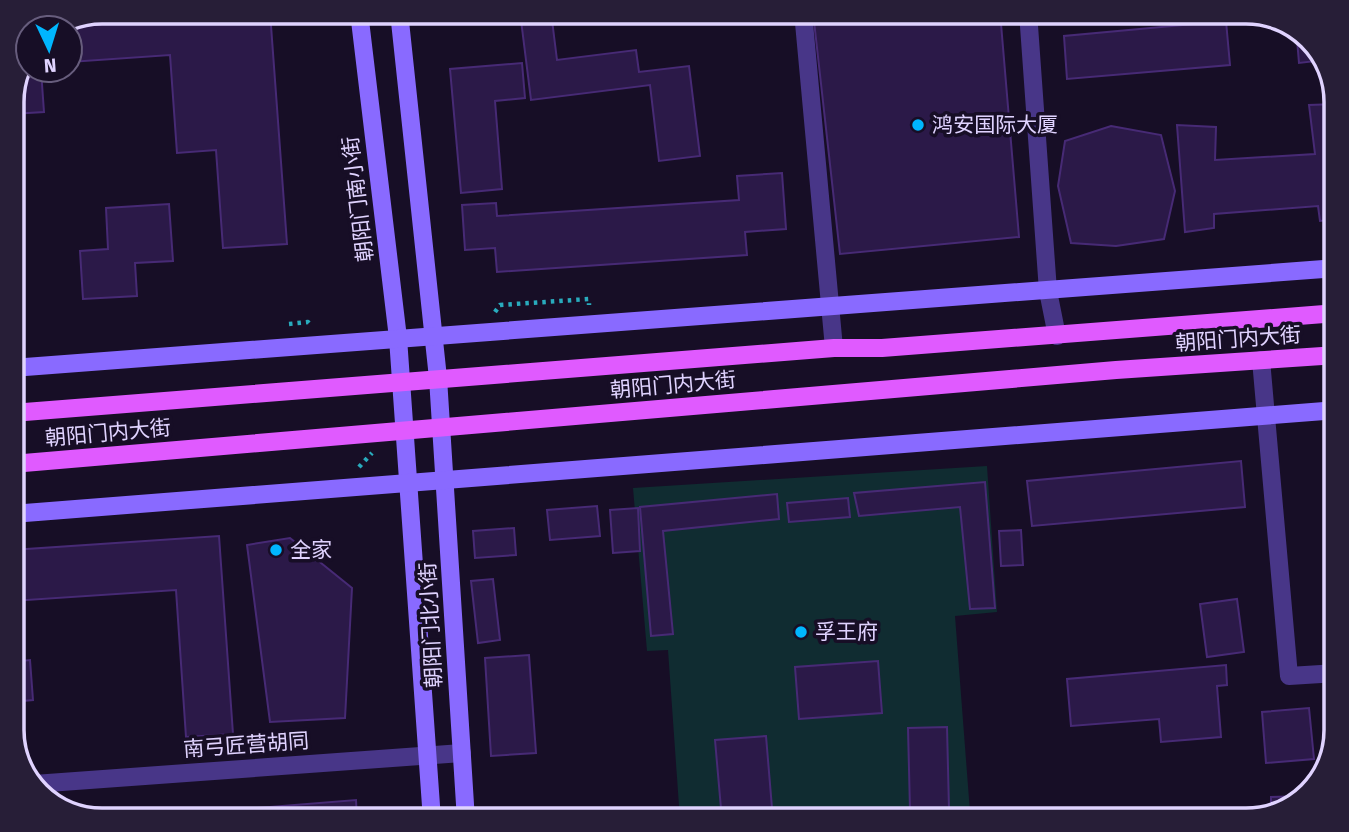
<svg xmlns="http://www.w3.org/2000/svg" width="1349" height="832" viewBox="0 0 1349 832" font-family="'Fira Sans','Noto Sans SC',sans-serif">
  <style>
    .green { fill: #102c31 }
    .building { fill: #2b1948; stroke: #472a75; stroke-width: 2 }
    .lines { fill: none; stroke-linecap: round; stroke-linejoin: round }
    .path { stroke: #29abbd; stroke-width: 4.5; stroke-dasharray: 3.5 5; stroke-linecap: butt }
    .street { stroke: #483688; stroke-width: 18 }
    .secondary { stroke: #896aff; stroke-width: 18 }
    .primary { stroke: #e05aff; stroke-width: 18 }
    .poi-dot { fill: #00b6fe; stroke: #170e26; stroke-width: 2.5 }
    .labels { text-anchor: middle; stroke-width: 7; stroke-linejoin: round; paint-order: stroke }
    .poi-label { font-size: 21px; fill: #e0d3ff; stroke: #170e26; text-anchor: start }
    .street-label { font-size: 21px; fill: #e0d3ff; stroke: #170e26 }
    .rim { fill: none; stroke: #e0d3ff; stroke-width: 3.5 }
  </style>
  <rect width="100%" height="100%" fill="#170e26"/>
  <!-- green -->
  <polygon class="green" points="987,466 997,612 955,616 970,812 945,813 945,820 680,820 668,650 647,651 633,488"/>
  <!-- building -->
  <g class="building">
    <polygon points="103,12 270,12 287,244 223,248 216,150 177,153 170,55 70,62 70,28 65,28"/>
    <polygon points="520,12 551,12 557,60 636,50 639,72 689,66 700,156 659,161 650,85 531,100"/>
    <polygon points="813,12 1000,12 1019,237 840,254"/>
    <polygon points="1226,21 1230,65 1067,79 1064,36"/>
    <polygon points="1296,27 1324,57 1325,60 1299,63"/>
    <polygon points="28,63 28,70 41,70 44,112 12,114 12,97"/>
    <polygon points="522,63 525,98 495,101 502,189 461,193 450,69"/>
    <polygon points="1337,104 1337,219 1320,221 1318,206 1214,214 1214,228 1185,232 1177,125 1216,127 1215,160 1315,154 1309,105"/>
    <polygon points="1111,126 1161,135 1175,191 1164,239 1116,246 1071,243 1058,186 1065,141"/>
    <polygon points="782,173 786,229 745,232 747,255 497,272 495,248 465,250 462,205 496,203 497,216 739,200 737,176"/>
    <polygon points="169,204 173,261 135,263 137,296 83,299 80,251 108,249 106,208"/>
    <polygon points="1241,461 1245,507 1032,526 1027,481"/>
    <polygon points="985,482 995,608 970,609 960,507 859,516 854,493"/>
    <polygon points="777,494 779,519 663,531 673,634 651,636 640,507"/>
    <polygon points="848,498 850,517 789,522 787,503"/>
    <polygon points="597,506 600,536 550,540 547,510"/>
    <polygon points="638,508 640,551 613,553 610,510"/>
    <polygon points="514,528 516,555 475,558 473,531"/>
    <polygon points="1021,530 1023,565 1001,566 999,531"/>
    <polygon points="219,536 233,734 186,737 176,590 12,601 12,550"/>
    <polygon points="290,538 352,588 345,718 270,722 247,545"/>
    <polygon points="493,579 500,640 478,643 471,581"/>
    <polygon points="1237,599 1244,652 1207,657 1200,604"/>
    <polygon points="529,655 536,753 491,756 485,658"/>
    <polygon points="30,660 33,700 12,702 12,662"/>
    <polygon points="878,661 882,713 799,719 795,667"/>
    <polygon points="1226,665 1227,685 1217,686 1221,737 1161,742 1159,719 1071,726 1067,679"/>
    <polygon points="1309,708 1314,759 1266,763 1262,712"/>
    <polygon points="947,727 949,809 910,810 908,728"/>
    <polygon points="766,736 773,820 722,820 715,740"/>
    <polygon points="1303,796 1291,808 1271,813 1271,797"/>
    <polygon points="356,800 357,820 209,820 208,812"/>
    <polygon points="536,808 537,820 511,820 511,809"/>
  </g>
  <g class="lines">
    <!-- path -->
    <g class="path">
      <polyline points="495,312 500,305 589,299 589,305"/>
      <polyline points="289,324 308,322 311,325"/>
      <polyline points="359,467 372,453"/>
    </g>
    <!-- street -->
    <g class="street">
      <polyline points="803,12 834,348"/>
      <polyline points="1028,12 1048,291 1057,336"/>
      <polyline points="1261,360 1289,676 1337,673"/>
      <polyline points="34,784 462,753"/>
    </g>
    <!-- secondary -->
    <g class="secondary">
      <polyline points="359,12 398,338 432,820"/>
      <polyline points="399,12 438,378 466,820"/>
      <polyline points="12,368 1337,268"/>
      <polyline points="12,514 1337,410"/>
    </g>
    <!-- primary -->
    <g class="primary">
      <polyline points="12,413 834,348 882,348 1337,313"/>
      <polyline points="12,464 1116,370 1337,355"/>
    </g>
  </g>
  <!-- markers -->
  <g class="poi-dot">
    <circle cx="918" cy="125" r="7"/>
    <circle cx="276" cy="550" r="7"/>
    <circle cx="801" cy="632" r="7"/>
  </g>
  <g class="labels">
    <!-- poi labels -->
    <g class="poi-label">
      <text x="932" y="132">鸿安国际大厦</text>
      <text x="290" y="557">全家</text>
      <text x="815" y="639">孚王府</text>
    </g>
    <!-- street labels -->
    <g class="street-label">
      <text transform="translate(358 199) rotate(-97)" y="7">朝阳门南小街</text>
      <text transform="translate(1238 339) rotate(-4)" y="7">朝阳门内大街</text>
      <text transform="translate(673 385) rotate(-5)" y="7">朝阳门内大街</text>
      <text transform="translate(108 433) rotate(-5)" y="7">朝阳门内大街</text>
      <text transform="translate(431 625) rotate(-93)" y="7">朝阳门北小街</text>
      <text transform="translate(246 745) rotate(-4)" y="7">南弓匠营胡同</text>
    </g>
  </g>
  <!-- crop -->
  <path d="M0 0H1349V832H0ZM102 24H1246A78 78 0 0 1 1324 102V730A78 78 0 0 1 1246 808H102A78 78 0 0 1 24 730V102A78 78 0 0 1 102 24Z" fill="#271e37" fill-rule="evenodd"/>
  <path class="rim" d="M102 24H1246A78 78 0 0 1 1324 102V730A78 78 0 0 1 1246 808H102A78 78 0 0 1 24 730V102A78 78 0 0 1 102 24Z"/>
  <!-- north arrow -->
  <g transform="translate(49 49) rotate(176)"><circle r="33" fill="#170e26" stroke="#675d7d" stroke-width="2"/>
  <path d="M0-5L12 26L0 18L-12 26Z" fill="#00b6fe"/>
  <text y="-10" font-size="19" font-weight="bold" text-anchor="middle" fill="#e0d3ff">N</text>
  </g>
</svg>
